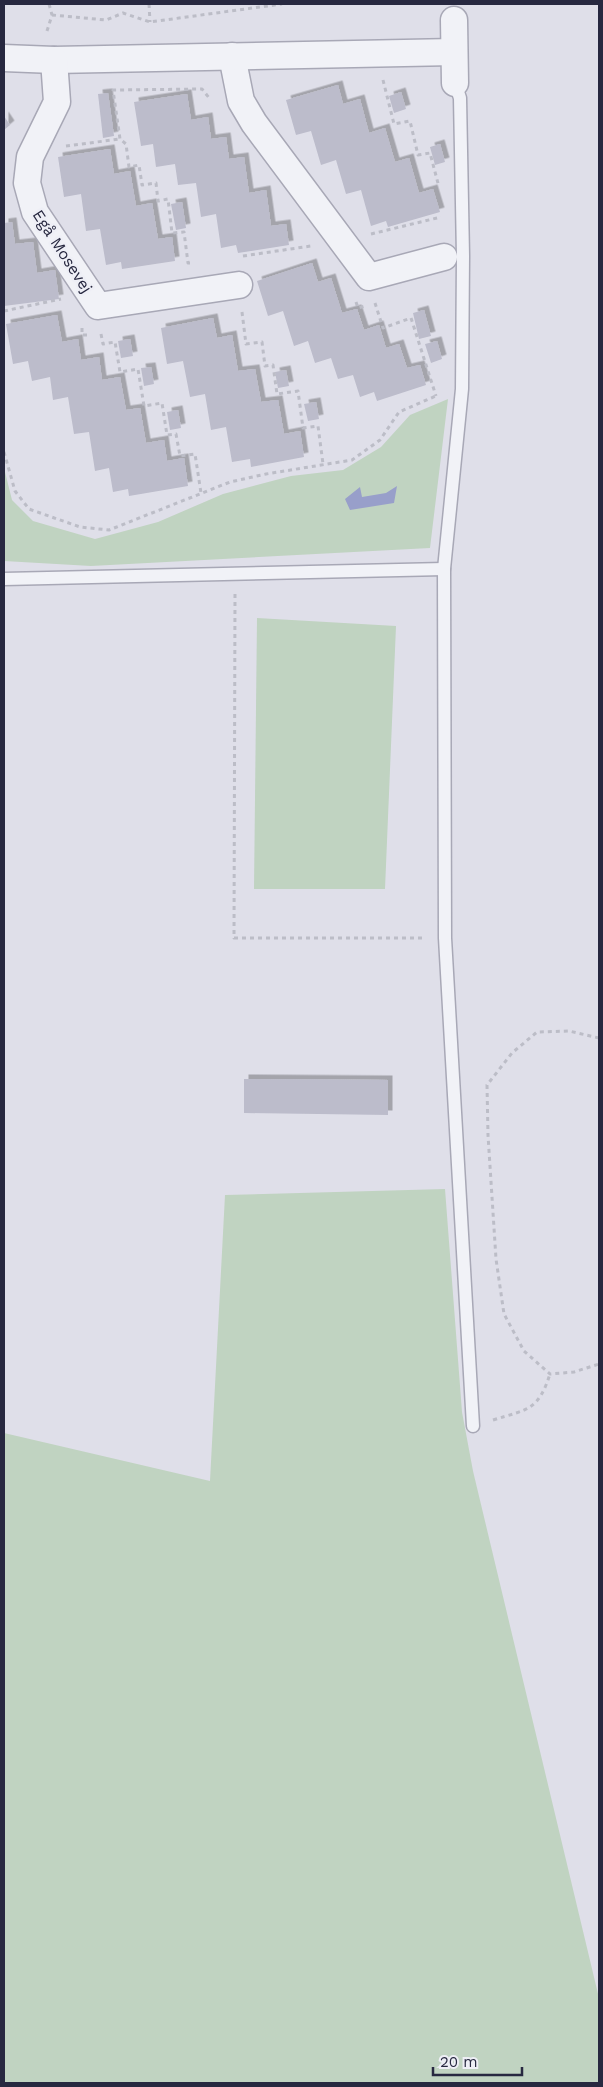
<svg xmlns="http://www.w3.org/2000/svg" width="603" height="2087" viewBox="0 0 603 2087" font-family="'Work Sans',sans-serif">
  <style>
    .green { fill: #c0d3c1 }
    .water { fill: #989fca }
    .building { fill: #bcbccb; filter: url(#shadow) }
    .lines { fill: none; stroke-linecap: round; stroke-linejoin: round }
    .lane-casing { stroke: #a8a8b6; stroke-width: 15 }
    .street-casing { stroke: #a8a8b6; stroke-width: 29 }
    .path { stroke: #bcbdc7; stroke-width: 3; stroke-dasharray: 4 4; stroke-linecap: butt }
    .lane { stroke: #f1f2f7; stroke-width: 12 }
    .street { stroke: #f1f2f7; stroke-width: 26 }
    .labels { text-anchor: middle; stroke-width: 5; stroke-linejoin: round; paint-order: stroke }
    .street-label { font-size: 16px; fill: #272840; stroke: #eeeff6 }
  </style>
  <defs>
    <filter id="shadow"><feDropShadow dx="4.5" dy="-4.5" stdDeviation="0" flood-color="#0004"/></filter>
  </defs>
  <rect width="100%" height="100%" fill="#dfdfe9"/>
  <!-- green -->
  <g class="green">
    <polygon points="448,399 430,548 91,566 4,561 4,468 12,500 33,521 95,539 158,522 223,494 291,476 343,470 381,447 410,415"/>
    <polygon points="257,618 396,626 385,889 254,889"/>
    <polygon points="445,1189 462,1412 473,1471 599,1998 599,2083 4,2083 4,1433 210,1481 225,1195"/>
  </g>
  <!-- water -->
  <polygon class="water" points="397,486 394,503 350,510 345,499 360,487 362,497 386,493"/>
  <!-- building -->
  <g class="building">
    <polygon points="338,85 343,104 360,99 369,133 385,128 395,162 409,158 419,193 433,189 440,212 388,227 386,221 371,226 361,190 346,194 336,160 321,165 311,131 296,135 286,100"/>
    <polygon points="401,92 406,109 394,113 389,96"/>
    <polygon points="108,93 114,136 103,138 98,94"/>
    <polygon points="187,94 191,120 208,117 211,139 226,137 229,159 244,157 249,193 266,190 271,226 286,224 289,245 238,253 236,245 221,248 216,214 201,217 196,183 178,185 175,164 156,167 153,144 141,146 134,102"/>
    <polygon points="4,116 10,125 4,130"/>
    <polygon points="440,144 445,162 435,165 430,147"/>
    <polygon points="110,149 114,174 130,171 136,206 152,203 158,239 172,237 175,261 122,269 121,262 106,265 100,229 86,231 81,194 64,197 58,157"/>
    <polygon points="182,202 186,228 176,230 171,204"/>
    <polygon points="12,222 15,244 33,242 37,273 55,270 59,299 4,306 4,223"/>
    <polygon points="312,263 318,282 331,278 342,313 357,309 364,330 379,325 386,348 399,344 407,368 420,365 426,385 377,401 374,392 360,397 353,375 338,379 331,358 315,363 308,341 294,346 283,311 268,316 257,281"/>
    <polygon points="424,310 431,336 419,339 413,313"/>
    <polygon points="57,315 62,342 78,339 81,360 99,357 102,380 120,377 126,410 140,408 146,443 164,440 167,461 184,458 188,486 129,496 128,489 113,492 109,468 95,471 89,432 74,434 68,397 53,400 50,377 32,381 28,361 13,364 6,324"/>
    <polygon points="213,318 217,338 232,335 238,371 255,369 261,402 278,400 284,434 300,431 304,457 251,467 250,459 232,462 226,427 211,430 205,394 190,397 183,361 167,364 161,328"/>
    <polygon points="130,339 133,356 121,358 118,341"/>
    <polygon points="437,341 442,359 431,363 425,344"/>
    <polygon points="151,367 154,384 144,386 141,368"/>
    <polygon points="286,370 289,386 278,388 275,372"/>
    <polygon points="316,402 319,419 308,421 304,404"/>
    <polygon points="178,410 181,428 170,430 167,412"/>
    <polygon points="244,1079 388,1080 388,1115 244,1113"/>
  </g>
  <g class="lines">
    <defs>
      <g id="lane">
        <polyline points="455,83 460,98 463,256 462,389 444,569 445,938 473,1426"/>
        <polyline points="4,579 444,569"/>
      </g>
      <g id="street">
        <polyline points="454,20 455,83"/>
        <polyline points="232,56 241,101 254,123 369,277 444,257"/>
        <polyline points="4,58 54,60 454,52"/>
        <polyline points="54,60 57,102 30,157 27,183 35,212 98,306 239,285"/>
      </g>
    </defs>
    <!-- lane casing -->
    <use href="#lane" class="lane-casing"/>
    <!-- street casing -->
    <use href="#street" class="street-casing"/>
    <!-- path -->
    <g class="path">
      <polyline points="149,4 150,22"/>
      <polyline points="52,15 106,20 123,13 150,22 282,4"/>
      <polyline points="47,31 52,15 49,4"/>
      <polyline points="383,80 394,124 410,121 418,155 430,153 439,187"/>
      <polyline points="66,146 120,139"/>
      <polyline points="371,234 441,217"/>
      <polyline points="243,256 311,246"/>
      <polyline points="190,263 188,263 184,232 172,233 168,199 158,201 156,183 142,185 139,165 129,167 126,144 120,139 113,90 202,89 210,99"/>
      <polyline points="356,302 358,308 365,306"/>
      <polyline points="375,303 383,328 411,318 436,396"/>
      <polyline points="4,311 61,299"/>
      <polyline points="242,312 246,344 262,342 265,366 273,365 277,394 298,391 303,428 318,426 323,464"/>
      <polyline points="82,328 82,335 91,335"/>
      <polyline points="101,334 103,344 115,342 120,372 138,369 144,406 162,403 167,435 176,434 180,456 195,454 201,493"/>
      <polyline points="4,452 15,491 29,509 80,527 109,530 230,482 266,474 352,460 380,440 399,412 438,395"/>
      <polyline points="235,594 234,938 425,938"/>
      <polyline points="599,1038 569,1031 537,1032 512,1053 487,1085 488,1135 496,1259 504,1314 524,1351 550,1374 574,1372 599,1364"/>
      <path d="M 493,1420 C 528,1409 538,1411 550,1374"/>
    </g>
    <!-- lane -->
    <use href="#lane" class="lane"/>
    <!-- street -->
    <use href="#street" class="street"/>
  </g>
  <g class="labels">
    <!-- street labels -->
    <g class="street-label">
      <text transform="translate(63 251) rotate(57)" y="6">Egå Mosevej</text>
    </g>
  </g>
  <!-- border -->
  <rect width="603" height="2087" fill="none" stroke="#272840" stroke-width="10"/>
  <!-- scale -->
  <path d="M433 2067v8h89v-8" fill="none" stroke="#272840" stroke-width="2.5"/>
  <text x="440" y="2067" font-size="15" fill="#272840" stroke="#eeeff6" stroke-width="4" paint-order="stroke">20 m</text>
</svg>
